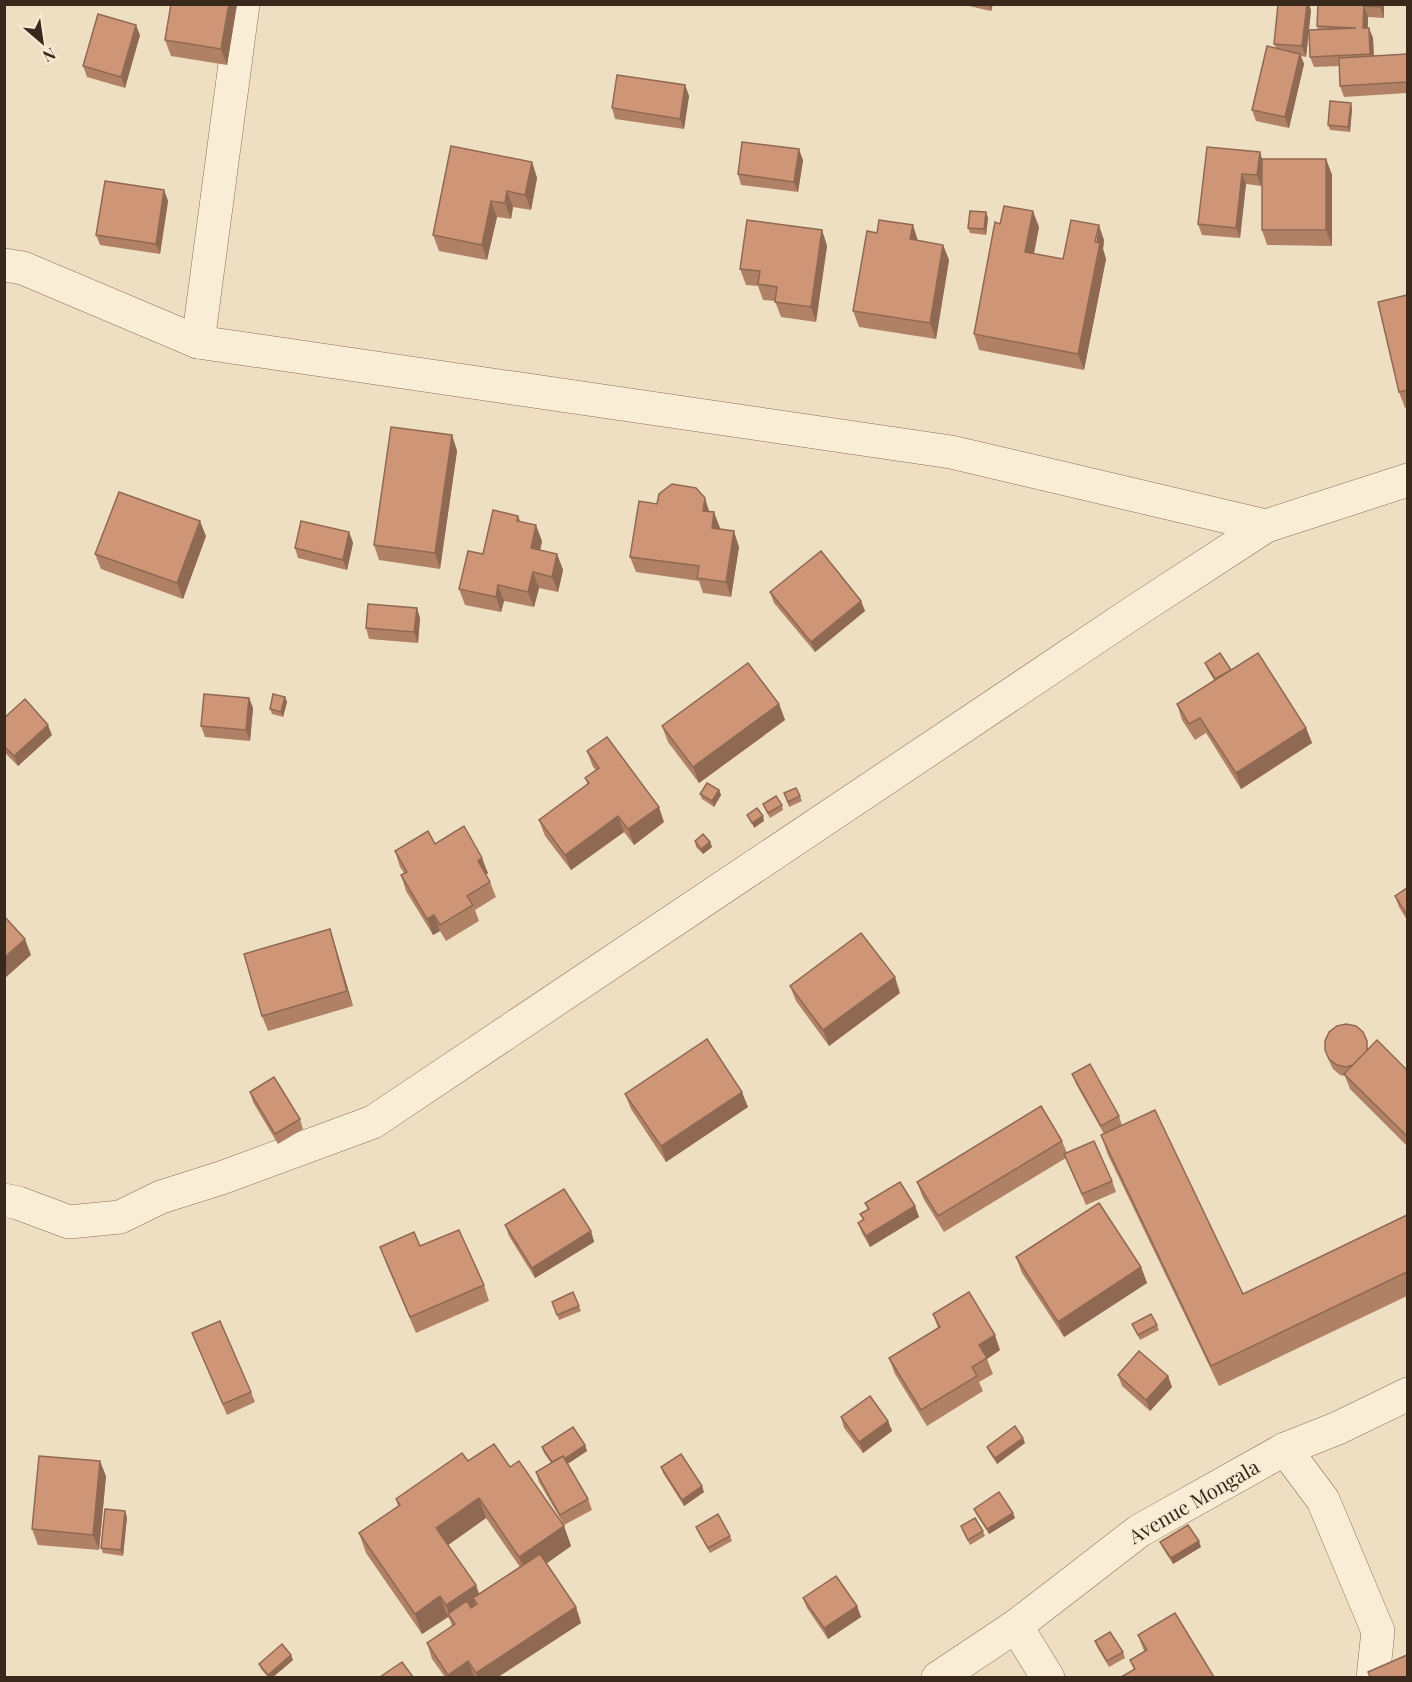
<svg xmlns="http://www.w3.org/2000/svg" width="1412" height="1682" viewBox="0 0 1412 1682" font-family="'Playfair Display',serif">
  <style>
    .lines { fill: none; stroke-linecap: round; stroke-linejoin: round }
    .minor-casing { stroke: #8a7059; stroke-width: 34 }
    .minor { stroke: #faedd6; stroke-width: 33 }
    .wall { fill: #b18166; fill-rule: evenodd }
    .shaded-wall { fill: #906953 }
    .building { fill: #ce9677; stroke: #906953; stroke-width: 1.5 }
    .labels { text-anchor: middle; stroke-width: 4.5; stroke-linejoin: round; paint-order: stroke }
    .street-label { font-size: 20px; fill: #39291d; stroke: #f6ead2 }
  </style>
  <rect width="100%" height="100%" fill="#efdfc2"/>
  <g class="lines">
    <defs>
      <g id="minor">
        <polyline points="4,265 23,268 198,342 951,452 1266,526"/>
        <polyline points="198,342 243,4"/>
        <polyline points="4,1200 18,1203 69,1222 120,1217 161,1197 221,1178 373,1122 1137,610 1266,526 1408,480"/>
        <polyline points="1285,1449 1323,1500 1378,1631 1373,1678"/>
        <polyline points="1016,1626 1048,1678"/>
        <polyline points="938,1678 1016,1626 1139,1531 1285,1449 1338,1428 1408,1394"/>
      </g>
    </defs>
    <!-- minor casing -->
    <use href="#minor" class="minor-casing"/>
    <!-- minor -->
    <use href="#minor" class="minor"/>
  </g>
  <!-- wall -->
  <g class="wall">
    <polygon points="171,4 237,4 227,65 171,56 165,40"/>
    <polygon points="960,4 993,4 991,11"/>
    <polygon points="1318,4 1384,4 1384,18 1368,17 1368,28 1373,38 1374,56 1407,54 1407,93 1344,97 1340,86 1340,66 1314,67 1310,57 1309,31 1306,57 1301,56 1304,64 1289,128 1256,121 1252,110 1276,48 1274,44 1311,10 1309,30 1318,30 1317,26"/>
    <polygon points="140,35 125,88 87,77 83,66"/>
    <polygon points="685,85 689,96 684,129 615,119 612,108"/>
    <polygon points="1351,103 1352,109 1350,132 1330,130 1328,125"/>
    <polygon points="1260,152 1262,159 1326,159 1332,175 1332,246 1267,245 1262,230 1262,179 1261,186 1246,184 1240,238 1202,235 1198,224"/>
    <polygon points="803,160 798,192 741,185 738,174"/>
    <polygon points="532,162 537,178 531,210 513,207 511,219 497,217 487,260 439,251 433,235"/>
    <polygon points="164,190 168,201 160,254 100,245 96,235"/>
    <polygon points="986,212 988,218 986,235 970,233 968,228"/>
    <polygon points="1000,224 1039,227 1034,254 1063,259 1104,240 1103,249 1106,259 1084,370 979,350 974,334"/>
    <polygon points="822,230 827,246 816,322 781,317 775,301 763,300 758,286 746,285 740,269"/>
    <polygon points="918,240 943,245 949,260 936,339 859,327 853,311"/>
    <polygon points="1407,295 1407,407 1405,408 1399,392"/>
    <polygon points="452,435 457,451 440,569 379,560 374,545"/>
    <polygon points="710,512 720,528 720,529 739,547 731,597 703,593 699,581 636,572 630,557"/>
    <polygon points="518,516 521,522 542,541 540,550 557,554 563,570 558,592 539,588 534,607 504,601 501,612 465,605 459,589 483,554"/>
    <polygon points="349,532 353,543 347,570 298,558 295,548"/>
    <polygon points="206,536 183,599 101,569 95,554"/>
    <polygon points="770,592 861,601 865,611 815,652 774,603"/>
    <polygon points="420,618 418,643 369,639 366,628"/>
    <polygon points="1205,663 1231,670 1306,728 1312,743 1241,789 1206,733 1195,740 1182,720 1177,704 1214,680 1207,668"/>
    <polygon points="285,697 287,702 283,717 272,714 270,709"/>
    <polygon points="249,698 253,708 250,741 205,737 201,726"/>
    <polygon points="779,704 785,720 699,783 668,742 662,726"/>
    <polygon points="4,718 52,735 18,766 4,752"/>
    <polygon points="587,751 664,822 634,845 624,832 571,870 545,836 539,820 588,785 585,778 596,770 593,767"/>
    <polygon points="719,790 721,795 714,807 702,799 700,794"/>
    <polygon points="784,793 800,796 802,801 789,807"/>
    <polygon points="763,804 782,805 783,810 770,818 765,809"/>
    <polygon points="695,841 710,842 712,847 703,854 696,847"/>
    <polygon points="435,844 488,873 486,875 490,882 496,897 475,910 479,921 446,941 440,931 433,935 406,891 401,875 404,873 400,867 395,851"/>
    <polygon points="1407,888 1407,920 1399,907 1395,896"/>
    <polygon points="335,945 353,1006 268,1031 262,1016"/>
    <polygon points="790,986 900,993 829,1046 796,1001"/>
    <polygon points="1370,1048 1407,1070 1407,1146 1350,1089 1345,1076 1340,1075 1333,1069 1329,1061 1325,1050"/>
    <polygon points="1072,1074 1119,1116 1122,1125 1243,1294 1407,1215 1407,1296 1219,1386 1108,1155 1101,1135 1104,1134 1076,1084"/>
    <polygon points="250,1092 300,1119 303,1129 278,1144 253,1102"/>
    <polygon points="625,1094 748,1107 666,1162 631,1109"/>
    <polygon points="1062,1141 1067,1153 1112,1181 1116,1192 1086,1205 1066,1158 944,1232 923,1198 917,1182"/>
    <polygon points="865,1203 915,1206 919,1217 870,1247 862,1233 858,1223 863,1220 860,1214 868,1210"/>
    <polygon points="505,1225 591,1231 594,1242 535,1278 509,1236"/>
    <polygon points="420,1246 484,1285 489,1301 416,1333 386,1263 380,1247"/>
    <polygon points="1016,1257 1141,1267 1147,1283 1064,1337 1022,1273"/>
    <polygon points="573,1292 581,1311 559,1320 552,1302"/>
    <polygon points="933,1314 1000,1350 987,1359 993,1374 979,1382 983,1391 927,1426 895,1374 889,1358 938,1328"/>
    <polygon points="1132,1324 1157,1325 1159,1330 1140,1340"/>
    <polygon points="192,1333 251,1392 255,1402 227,1415"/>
    <polygon points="1118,1375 1168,1376 1172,1387 1150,1411 1122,1386"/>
    <polygon points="841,1417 888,1421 892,1431 863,1453 844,1428"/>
    <polygon points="1025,1443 997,1464 989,1452 987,1447"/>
    <polygon points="585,1445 587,1451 567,1464 588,1499 592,1510 564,1525 539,1482 536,1472 551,1463 544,1453 542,1447"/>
    <path d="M 468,1461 L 510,1467 L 564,1526 L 571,1546 L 546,1564 L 576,1607 L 581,1623 L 498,1677 L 475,1677 L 474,1676 L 473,1677 L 445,1677 L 432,1659 L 427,1643 L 452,1626 L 450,1620 L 448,1617 L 422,1634 L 366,1553 L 359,1533 L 398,1506 L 396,1499 ZM 486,1518 L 520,1567 L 479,1594 L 448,1545 Z"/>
    <polygon points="661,1467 704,1492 684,1506 663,1473"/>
    <polygon points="106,1476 99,1550 38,1545 32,1529"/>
    <polygon points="974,1509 1015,1518 989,1534 976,1514"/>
    <polygon points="127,1517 123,1556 103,1553 101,1548"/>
    <polygon points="961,1526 983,1531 985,1536 970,1545 963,1532"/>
    <polygon points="696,1527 730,1536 732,1541 710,1553 698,1532"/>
    <polygon points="1160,1542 1201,1547 1173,1564 1162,1547"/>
    <polygon points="803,1598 857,1606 861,1617 828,1639 807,1608"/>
    <polygon points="1138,1635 1214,1677 1134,1670 1130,1660 1144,1651"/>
    <polygon points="1095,1641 1123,1652 1125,1658 1109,1667 1097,1647"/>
    <polygon points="293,1660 273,1677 268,1677 261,1669 259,1664"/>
  </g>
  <!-- shaded-wall -->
  <g class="shaded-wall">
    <polygon points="229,4 237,4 227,65 221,49"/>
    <polygon points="989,4 993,4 991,11"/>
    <polygon points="1307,4 1309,4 1311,10 1306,57 1302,46"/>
    <polygon points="1380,4 1384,4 1384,18 1380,7"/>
    <polygon points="1364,6 1368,17 1367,39 1363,28"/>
    <polygon points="136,25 140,35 125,88 121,77"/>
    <polygon points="1369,28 1373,38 1374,65 1370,54"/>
    <polygon points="1300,54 1304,64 1289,128 1285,117"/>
    <polygon points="685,85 689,96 684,129 680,119"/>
    <polygon points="1351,103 1352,109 1350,132 1348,127"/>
    <polygon points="799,149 803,160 798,192 794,182"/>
    <polygon points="1260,152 1263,163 1261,186 1257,175"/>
    <polygon points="1326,159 1332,175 1332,246 1326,230"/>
    <polygon points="532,162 537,178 531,210 525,195"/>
    <polygon points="1242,174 1246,184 1240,238 1236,228"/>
    <polygon points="164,190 168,201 160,254 156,244"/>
    <polygon points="507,191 513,207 511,219 505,203"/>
    <polygon points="491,201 497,217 487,260 482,245"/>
    <polygon points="1033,211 1039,227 1031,268 1025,252"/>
    <polygon points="986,212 988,218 986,235 984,229"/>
    <polygon points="913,225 918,241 910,239"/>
    <polygon points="1099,225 1104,240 1103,249 1106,259 1084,370 1078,354"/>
    <polygon points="822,230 827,246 816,322 811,307"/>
    <polygon points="943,245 949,260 936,339 930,323"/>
    <polygon points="452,435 457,451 440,569 435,553"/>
    <polygon points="705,498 710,514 703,511"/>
    <polygon points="714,512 720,528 717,544 712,528"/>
    <polygon points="200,521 206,536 183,599 177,583"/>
    <polygon points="536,525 542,541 537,564 531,548"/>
    <polygon points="734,531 739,547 731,597 726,582"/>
    <polygon points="349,532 353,543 347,570 343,560"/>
    <polygon points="557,554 563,570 558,592 552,577"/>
    <polygon points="533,572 539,588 534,607 528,592"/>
    <polygon points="498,585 504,601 501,612 496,597"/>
    <polygon points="861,601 865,611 815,652 811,642"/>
    <polygon points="417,608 420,618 418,643 414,632"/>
    <polygon points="285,697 287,702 283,717 281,712"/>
    <polygon points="249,698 253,708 250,741 246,730"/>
    <polygon points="779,704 785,720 699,783 693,767"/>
    <polygon points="48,725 52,735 18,766 14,756"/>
    <polygon points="1306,728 1312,743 1241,789 1236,773"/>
    <polygon points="719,790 721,795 714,807 712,801"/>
    <polygon points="659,807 664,822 634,845 628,829"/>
    <polygon points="618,816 624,832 571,870 565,855"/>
    <polygon points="763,816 764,821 754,828 752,823"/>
    <polygon points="710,842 712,847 703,854 701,849"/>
    <polygon points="482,858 488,873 483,877 478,861"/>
    <polygon points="434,915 440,931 433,935 427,919"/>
    <polygon points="330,929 335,945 353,1006 347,991"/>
    <polygon points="25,939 31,955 4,979 4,958"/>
    <polygon points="895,977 900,993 829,1046 823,1030"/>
    <polygon points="742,1092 748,1107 666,1162 661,1146"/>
    <polygon points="915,1206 919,1217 870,1247 866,1236"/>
    <polygon points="591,1231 594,1242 535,1278 532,1268"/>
    <polygon points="1141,1267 1147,1283 1064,1337 1058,1322"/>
    <polygon points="995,1335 1000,1350 987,1359 979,1345"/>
    <polygon points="1168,1376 1172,1387 1150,1411 1146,1400"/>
    <polygon points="888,1421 892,1431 863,1453 859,1442"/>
    <polygon points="1023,1438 1025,1443 997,1464 995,1458"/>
    <polygon points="585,1445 587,1451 557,1471 555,1465"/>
    <polygon points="100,1461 106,1476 99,1550 93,1535"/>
    <polygon points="702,1486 704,1492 684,1506 682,1500"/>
    <polygon points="479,1498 486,1518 444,1548 436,1528"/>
    <polygon points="125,1511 127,1517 123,1556 121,1550"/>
    <polygon points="1013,1513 1015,1518 989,1534 987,1529"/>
    <polygon points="564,1526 571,1546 527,1577 519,1557"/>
    <polygon points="1199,1541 1201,1547 1173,1564 1171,1558"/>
    <polygon points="476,1585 483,1605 473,1598 477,1609 451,1619 446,1605"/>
    <polygon points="440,1596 448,1617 422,1634 415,1614"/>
    <polygon points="857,1606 861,1617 828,1639 824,1628"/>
    <polygon points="576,1607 581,1623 498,1677 478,1677 476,1673"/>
    <polygon points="291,1655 293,1660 273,1677 269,1677 268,1675"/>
    <polygon points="468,1661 474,1676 473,1677 449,1677 448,1675"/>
  </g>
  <!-- building -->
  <g class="building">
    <polygon points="171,4 229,4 221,49 165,40"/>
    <polygon points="1278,4 1307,4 1302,46 1274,44"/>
    <polygon points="1318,4 1380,4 1380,7 1364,6 1363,28 1369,28 1370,54 1310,57 1309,30 1356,28 1317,26"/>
    <polygon points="98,14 136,25 121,77 83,66"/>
    <polygon points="1267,46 1300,54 1285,117 1252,110"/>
    <polygon points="1407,54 1407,82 1340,86 1339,58"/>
    <polygon points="617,75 685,85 680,119 612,108"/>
    <polygon points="1330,101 1351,103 1348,127 1328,125"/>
    <polygon points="742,142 799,149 794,182 738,174"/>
    <polygon points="451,146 532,162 525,195 507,191 505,203 491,201 482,245 433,235"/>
    <polygon points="1207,147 1260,152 1257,175 1242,174 1236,228 1198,224"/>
    <rect x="1262" y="159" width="64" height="71"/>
    <polygon points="105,181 164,190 156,244 96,235"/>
    <polygon points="1004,206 1033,211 1025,252 1063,259 1071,220 1099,225 1095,242 1100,243 1078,354 974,334 995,222 1000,224"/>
    <polygon points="970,211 986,212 984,229 968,228"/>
    <polygon points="747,220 822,230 811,307 775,302 777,287 758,284 760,271 740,269"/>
    <polygon points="879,220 913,225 910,239 943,245 930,323 853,311 867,231 877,233"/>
    <polygon points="1407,295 1407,390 1399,392 1378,302"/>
    <polygon points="391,427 452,435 435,553 374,545"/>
    <polygon points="672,484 696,488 705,498 703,511 714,512 712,528 734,531 726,582 697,578 699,566 630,557 639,501 657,504 659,494"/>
    <polygon points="119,492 200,521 177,583 95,554"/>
    <polygon points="493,510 518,516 517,521 536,525 531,548 557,554 552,577 533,572 528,592 498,585 496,597 459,589 468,551 483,554"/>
    <polygon points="301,521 349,532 343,560 295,548"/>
    <polygon points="821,551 861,601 811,642 770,592"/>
    <polygon points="368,604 417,608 414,632 366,628"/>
    <polygon points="1220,653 1231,670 1215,679 1205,663"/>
    <polygon points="1258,653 1306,728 1236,773 1200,718 1189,724 1177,704"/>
    <polygon points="748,663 779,704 693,767 662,726"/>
    <polygon points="204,694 249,698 246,730 201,726"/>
    <polygon points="273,694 285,697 281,712 270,709"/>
    <polygon points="25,699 48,725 14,756 4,746 4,718"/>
    <polygon points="607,737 659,807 628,829 618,816 565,855 539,820 589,783 585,778 599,768 587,751"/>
    <polygon points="707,783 719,790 712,801 700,794"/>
    <polygon points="796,788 800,796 788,802 784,793"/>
    <polygon points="776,796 782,805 768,813 763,804"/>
    <polygon points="757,808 763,816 752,823 747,815"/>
    <polygon points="464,826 482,858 478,861 490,882 467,896 473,905 440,925 434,915 427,919 401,875 407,872 395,851 428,831 435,844"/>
    <polygon points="703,834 710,842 701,849 695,841"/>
    <polygon points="1407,888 1407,915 1395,896"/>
    <polygon points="4,916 25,939 4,958"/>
    <polygon points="330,929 347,991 262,1016 244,954"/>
    <polygon points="861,933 895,977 823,1030 790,986"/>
    <polygon points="1346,1024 1356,1026 1363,1032 1367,1041 1367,1051 1353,1065 1346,1067 1337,1065 1329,1059 1325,1050 1325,1041 1329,1032 1337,1026"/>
    <polygon points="707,1039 742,1092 661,1146 625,1094"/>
    <polygon points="1377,1040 1407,1070 1407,1136 1344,1074"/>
    <polygon points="1090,1064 1119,1116 1101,1126 1072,1074"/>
    <polygon points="274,1077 300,1119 275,1134 250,1092"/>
    <polygon points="1041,1106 1062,1141 938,1216 917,1182"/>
    <polygon points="1155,1110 1243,1294 1407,1215 1407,1272 1211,1366 1101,1135"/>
    <polygon points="1094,1141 1112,1181 1082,1194 1064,1154"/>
    <polygon points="900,1182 915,1206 866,1236 858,1223 864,1219 860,1214 869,1209 865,1203"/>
    <polygon points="564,1189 591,1231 532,1268 505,1225"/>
    <polygon points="1099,1203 1141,1267 1058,1322 1016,1257"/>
    <polygon points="459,1230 484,1285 410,1317 380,1247 414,1232 420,1246"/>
    <polygon points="573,1292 579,1306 557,1315 552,1302"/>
    <polygon points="969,1292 995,1335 979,1345 987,1358 972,1367 977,1376 921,1410 889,1358 940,1327 933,1314"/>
    <polygon points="1151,1314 1157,1325 1138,1335 1132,1324"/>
    <polygon points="220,1321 251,1392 223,1404 192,1333"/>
    <polygon points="1139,1351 1168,1376 1146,1400 1118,1375"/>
    <polygon points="870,1396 888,1421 859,1442 841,1417"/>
    <polygon points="1015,1426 1023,1438 995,1458 987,1447"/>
    <polygon points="573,1427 585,1445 564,1459 563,1456 552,1462 542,1447"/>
    <polygon points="494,1444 510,1467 519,1461 564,1526 519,1557 479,1498 436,1528 476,1585 446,1605 440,1596 415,1614 359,1533 400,1505 396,1499 462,1453 468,1461"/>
    <polygon points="681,1454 702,1486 682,1500 661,1467"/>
    <polygon points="39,1456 100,1461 93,1535 32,1529"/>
    <polygon points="563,1456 588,1499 560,1515 536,1472"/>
    <polygon points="999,1492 1013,1513 987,1529 974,1509"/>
    <polygon points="105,1509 125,1511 121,1550 101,1548"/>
    <polygon points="718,1514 730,1536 708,1548 696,1527"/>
    <polygon points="975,1518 983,1531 968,1540 961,1526"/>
    <polygon points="1188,1525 1199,1541 1171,1558 1160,1542"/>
    <polygon points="540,1554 576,1607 476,1673 468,1661 448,1675 427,1643 455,1624 448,1614 467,1601 471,1608 477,1604 473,1598"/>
    <polygon points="836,1576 857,1606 824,1628 803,1598"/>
    <polygon points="1175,1613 1214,1677 1121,1677 1135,1669 1130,1660 1147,1650 1138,1635"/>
    <polygon points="1110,1632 1123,1652 1107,1661 1095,1641"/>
    <polygon points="282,1644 291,1655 268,1675 259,1664"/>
    <polygon points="1407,1655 1407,1677 1370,1677 1368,1672"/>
    <polygon points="402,1662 413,1677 380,1677"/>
  </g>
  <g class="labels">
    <!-- street labels -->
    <g class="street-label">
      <text transform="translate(1194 1502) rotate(-30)" y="7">Avenue Mongala</text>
    </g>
  </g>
  <!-- border -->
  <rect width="1412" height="1682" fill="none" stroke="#39291d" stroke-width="12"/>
  <!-- north arrow -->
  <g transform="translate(42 42) rotate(151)" stroke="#f6ead2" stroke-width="4.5" paint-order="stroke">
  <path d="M0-4.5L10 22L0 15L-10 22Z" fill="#39291d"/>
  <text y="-9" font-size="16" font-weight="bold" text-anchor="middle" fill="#39291d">N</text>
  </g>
</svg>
